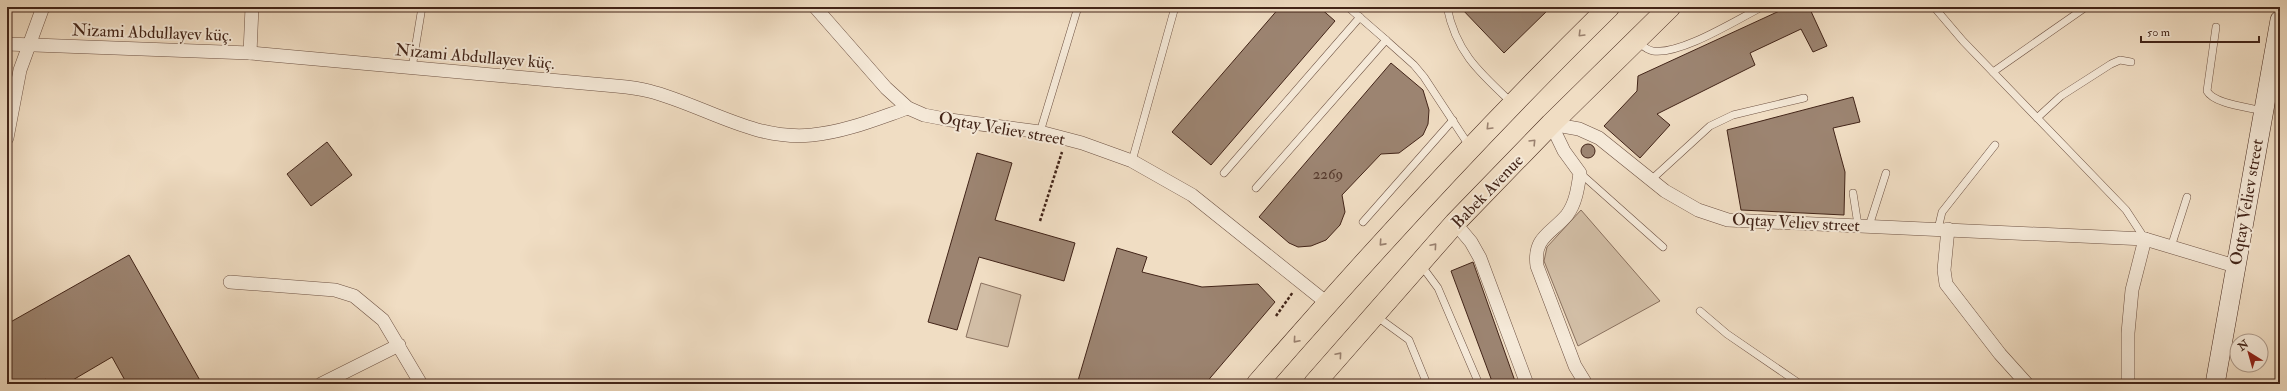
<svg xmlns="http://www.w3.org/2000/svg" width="2287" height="391" viewBox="0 0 2287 391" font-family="'IM FELL Double Pica',serif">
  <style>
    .green { fill: #d2bea6; stroke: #8a715f }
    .building { fill: #9c8471; stroke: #422418 }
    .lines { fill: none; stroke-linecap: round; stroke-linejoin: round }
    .lane-casing { stroke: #6e5243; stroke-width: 8 }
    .street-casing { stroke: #6e5243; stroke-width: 14 }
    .secondary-casing { stroke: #422418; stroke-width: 20 }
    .primary-casing { stroke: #422418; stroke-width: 22 }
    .path { stroke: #422418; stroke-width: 2.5; stroke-dasharray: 3 2; stroke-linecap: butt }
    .lane { stroke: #f5e9d8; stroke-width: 7 }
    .street { stroke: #f5e9d8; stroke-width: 13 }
    .secondary { stroke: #f5e9d8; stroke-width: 19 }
    .primary { stroke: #f0ddc3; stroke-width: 21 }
    .oneway { stroke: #99806e }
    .labels { text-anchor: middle; stroke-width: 4; stroke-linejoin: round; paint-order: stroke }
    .number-label { font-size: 15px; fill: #583c2e }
    .street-label { font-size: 17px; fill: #422418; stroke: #f5e9d8 }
  </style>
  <rect width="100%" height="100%" fill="#f0ddc3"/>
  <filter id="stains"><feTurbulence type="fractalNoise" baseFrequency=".005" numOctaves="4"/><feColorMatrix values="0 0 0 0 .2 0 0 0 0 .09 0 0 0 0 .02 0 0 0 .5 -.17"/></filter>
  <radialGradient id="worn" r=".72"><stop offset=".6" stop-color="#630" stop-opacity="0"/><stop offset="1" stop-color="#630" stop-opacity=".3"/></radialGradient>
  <!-- green -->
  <g class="green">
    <polygon points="1581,210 1660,301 1578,346 1544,261 1547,247"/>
    <polygon points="981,283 1021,295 1008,347 966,337"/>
  </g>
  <!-- building -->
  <g class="building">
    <polygon points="1280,7 1319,7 1335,21 1211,165 1172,132"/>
    <polygon points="1460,7 1551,7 1504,53"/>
    <polygon points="1788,7 1809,7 1827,46 1813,52 1801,29 1750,53 1755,65 1657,114 1670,125 1640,158 1604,126 1637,91 1638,76"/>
    <polygon points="1391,63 1423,90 1429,110 1428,124 1423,135 1399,153 1381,154 1342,195 1345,212 1340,225 1326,240 1311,246 1298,247 1289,243 1259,217"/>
    <polygon points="1853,97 1860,122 1833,128 1845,172 1844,215 1741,210 1727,130"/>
    <polygon points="327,142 352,175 311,206 287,174"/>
    <circle cx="1588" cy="151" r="7"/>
    <polygon points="977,153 1012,163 995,220 1075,243 1064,281 979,257 957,330 928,322"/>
    <polygon points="1117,248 1147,257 1142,272 1202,287 1258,284 1275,302 1205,384 1077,384"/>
    <polygon points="129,255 202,384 127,384 112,357 66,384 50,384 46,379 38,384 7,384 7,324"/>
    <polygon points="1473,262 1516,384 1493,384 1451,271"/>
  </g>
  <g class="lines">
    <defs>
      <g id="lane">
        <polyline points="1348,7 1386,40"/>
        <path d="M 1447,7 C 1456,52 1479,72 1511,102"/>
        <polyline points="1934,7 1963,41 2126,210 2145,239"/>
        <path d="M 2216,27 L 2207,91 C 2214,104 2248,107 2263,111"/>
        <path d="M 1637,41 C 1642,45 1646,50 1653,51 C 1681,55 1736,20 1762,7"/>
        <polyline points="412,68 422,7"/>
        <polyline points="1993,72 2086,7"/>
        <polyline points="2037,118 2061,96 2111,64 2120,60 2131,62"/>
        <polyline points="1040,132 1078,7"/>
        <polyline points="1132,161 1175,7"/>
        <polyline points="1224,173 1360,17"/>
        <polyline points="1580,173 1663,247"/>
        <polyline points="1651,180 1710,126 1733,115 1804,98"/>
        <polyline points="1256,188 1386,40 1414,65 1424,77 1470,147"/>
        <polyline points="1853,193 1858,225"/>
        <polyline points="1363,222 1453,120"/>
        <polyline points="1869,226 1886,173"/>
        <polyline points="1938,229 1942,212 1995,145"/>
        <polyline points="2171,247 2187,197"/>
        <polyline points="1421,265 1438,288 1479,384"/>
        <polyline points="1700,311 1727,334 1800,384"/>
        <polyline points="1376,316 1409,340 1427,384"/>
      </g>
      <g id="street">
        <polyline points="815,7 886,88 908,108 924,115 950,120 1040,132 1082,143 1132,161 1192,195 1327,303"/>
        <path d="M 7,44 L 250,53 L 616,86 C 627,87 638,88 649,91 C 704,105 753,141 812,135 C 845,132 876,119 908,108"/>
        <polyline points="250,53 252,7"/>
        <polyline points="1551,124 1579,129 1599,138 1665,191 1698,210 1728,220 2145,239 2235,266"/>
        <path d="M 1551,124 L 1564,151 L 1580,173 C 1578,187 1576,203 1567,215 C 1551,234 1533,237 1537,266 L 1575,366 L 1586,384"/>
        <polyline points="7,138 20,70 43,7"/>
        <polyline points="1455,223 1471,242 1480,258 1527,384"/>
        <polyline points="1948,229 1944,270 1946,284 2000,354 2027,384"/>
        <polyline points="230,282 335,290 354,296 383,320 421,384"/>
        <polyline points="321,384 399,345"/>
        <polyline points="2128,384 2128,333 2132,290 2145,239"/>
      </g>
      <polyline id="secondary" points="2215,384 2280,20"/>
      <g id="primary">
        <path d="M 1257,384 C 1370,254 1486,128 1609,7"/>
        <polyline points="1314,384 1455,223 1551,124 1670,7"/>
      </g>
    </defs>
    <!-- lane casing -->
    <use href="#lane" class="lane-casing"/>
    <!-- street casing -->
    <use href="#street" class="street-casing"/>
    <!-- secondary casing -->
    <use href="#secondary" class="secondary-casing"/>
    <!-- primary casing -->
    <use href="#primary" class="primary-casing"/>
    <!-- path -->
    <g class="path">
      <polyline points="1040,221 1062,152"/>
      <polyline points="1276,316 1293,292"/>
    </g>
    <!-- lane -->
    <use href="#lane" class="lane"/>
    <!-- street -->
    <use href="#street" class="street"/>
    <!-- secondary -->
    <use href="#secondary" class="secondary"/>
    <!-- primary -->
    <use href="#primary" class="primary"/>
  </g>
  <!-- one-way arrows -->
  <defs><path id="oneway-chevron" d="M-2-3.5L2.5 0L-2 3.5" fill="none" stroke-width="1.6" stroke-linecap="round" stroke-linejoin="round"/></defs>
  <g class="oneway">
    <use href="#oneway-chevron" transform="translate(1581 34) rotate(135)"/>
    <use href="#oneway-chevron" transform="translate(1489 127) rotate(134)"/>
    <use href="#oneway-chevron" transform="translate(1533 142) rotate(-46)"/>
    <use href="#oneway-chevron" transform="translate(1382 243) rotate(132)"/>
    <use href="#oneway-chevron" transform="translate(1434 246) rotate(-49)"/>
    <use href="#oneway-chevron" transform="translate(1296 340) rotate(131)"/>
    <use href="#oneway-chevron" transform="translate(1339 355) rotate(-49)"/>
  </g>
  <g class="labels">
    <!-- number labels -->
    <g class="number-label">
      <text x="1328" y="179">2269</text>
    </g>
    <!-- street labels -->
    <g class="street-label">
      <text transform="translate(152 32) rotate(2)" y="6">Nizami Abdullayev küç.</text>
      <text transform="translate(475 56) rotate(5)" y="6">Nizami Abdullayev küç.</text>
      <text transform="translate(1002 128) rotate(10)" y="6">Oqtay Veliev street</text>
      <text transform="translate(1487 191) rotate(-46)" y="6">Babek Avenue</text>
      <text transform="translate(2246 202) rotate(-80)" y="6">Oqtay Veliev street</text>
      <text transform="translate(1796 222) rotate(3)" y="6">Oqtay Veliev street</text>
    </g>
  </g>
  <!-- margin -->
  <rect width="2287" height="391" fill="none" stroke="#f0ddc3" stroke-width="24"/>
  <rect x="8" y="8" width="2271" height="375" fill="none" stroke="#422418" stroke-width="2"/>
  <rect x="12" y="12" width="2263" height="367" fill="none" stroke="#422418"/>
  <!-- north arrow -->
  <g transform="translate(2249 353) rotate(323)"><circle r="19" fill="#f5e9d8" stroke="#ad9a8b"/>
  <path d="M0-3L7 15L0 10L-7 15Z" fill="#8f2418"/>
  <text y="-6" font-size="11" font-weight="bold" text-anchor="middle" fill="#422418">N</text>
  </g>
  <!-- scale -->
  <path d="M2141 36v6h118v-6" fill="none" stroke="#422418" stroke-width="2"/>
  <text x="2147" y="36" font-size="12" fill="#422418" stroke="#f5e9d8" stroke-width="3" paint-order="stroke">50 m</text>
  <rect width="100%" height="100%" filter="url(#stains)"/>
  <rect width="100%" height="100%" fill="url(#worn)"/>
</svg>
